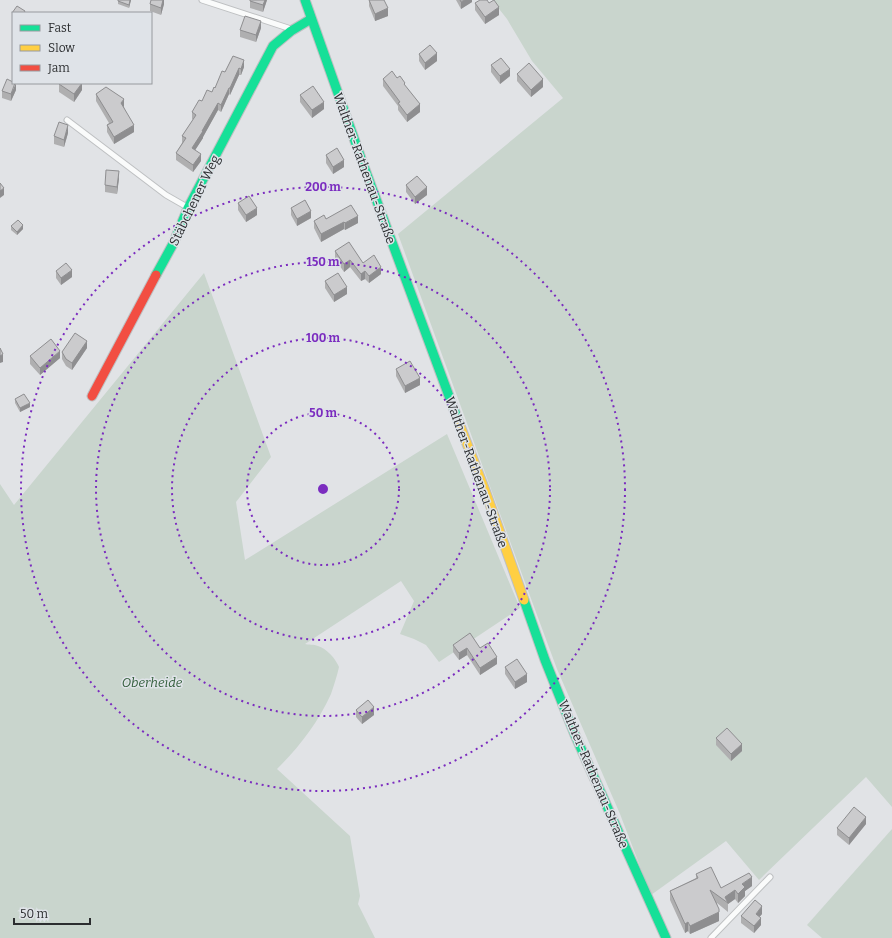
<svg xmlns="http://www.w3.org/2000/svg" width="892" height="938" viewBox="0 0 892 938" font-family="Bitter,serif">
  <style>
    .green { fill: #c9d5cd }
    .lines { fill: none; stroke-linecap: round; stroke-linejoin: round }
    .lane-casing { stroke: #bec0c2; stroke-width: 7 }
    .fast-casing { stroke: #bec0c2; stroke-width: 11 }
    .slow-casing { stroke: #bec0c2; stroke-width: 11 }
    .jam-casing { stroke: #bec0c2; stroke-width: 11 }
    .lane { stroke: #fafbfb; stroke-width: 5 }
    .fast { stroke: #16e098; stroke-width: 9 }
    .slow { stroke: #ffcf43; stroke-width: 9 }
    .jam { stroke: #f24e42; stroke-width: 9 }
    .wall { fill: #afafb0 }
    .shaded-wall { fill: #8e8e90 }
    .building { fill: #cbcbcd; stroke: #8e8e90 }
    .ring { fill: none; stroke: #7b2cbf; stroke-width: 2; stroke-dasharray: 2 4 }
    .labels { text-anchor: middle; stroke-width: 3; stroke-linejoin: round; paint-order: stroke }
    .street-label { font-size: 13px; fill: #2b2d2f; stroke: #dfe3e8 }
    .park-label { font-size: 13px; font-style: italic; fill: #335e3b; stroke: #dfe3e8 }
    .centre { fill: #7b2cbf; stroke: #dfe3e8; stroke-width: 2 }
    .ring-label { font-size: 12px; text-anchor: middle; font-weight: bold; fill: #7b2cbf; stroke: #dfe3e8; stroke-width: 3; stroke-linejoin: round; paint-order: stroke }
  </style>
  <rect width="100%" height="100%" fill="#e1e3e6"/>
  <!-- green -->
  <g class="green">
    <polygon points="492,0 892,0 892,807 866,777 759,880 726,841 651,895 620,814 557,669 523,577 398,234 563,98 532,61 507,19"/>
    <path d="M 204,273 L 271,457 L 236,502 L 245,560 L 447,434 L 520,608 L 439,662 L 426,645 L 414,639 L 400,634 L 414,601 L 401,581 L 305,644 C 308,645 314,644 318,646 C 326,648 336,659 339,667 C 337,676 334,685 331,694 C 318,723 299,747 277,769 L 350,836 L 360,896 L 358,904 L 375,938 L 0,938 L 0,484 L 14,505 Z"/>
    <polygon points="892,829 892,938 822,938 807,925"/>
  </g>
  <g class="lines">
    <defs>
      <g id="lane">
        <polyline points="202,0 288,28"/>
        <polyline points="67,120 166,195 187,207"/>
        <polyline points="711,938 770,877"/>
      </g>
      <g id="fast">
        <polyline points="305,0 363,164 459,423"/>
        <polyline points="156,275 173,244 188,208 273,46 291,31 311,19"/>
        <polyline points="524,600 545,660 575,735 666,938"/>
      </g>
      <polyline id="slow" points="459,423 486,493 524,600"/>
      <polyline id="jam" points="92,396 156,275"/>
    </defs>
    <!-- lane casing -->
    <use href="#lane" class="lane-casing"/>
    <!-- fast casing -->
    <use href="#fast" class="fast-casing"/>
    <!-- slow casing -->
    <use href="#slow" class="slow-casing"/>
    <!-- jam casing -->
    <use href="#jam" class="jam-casing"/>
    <!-- lane -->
    <use href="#lane" class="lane"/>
    <!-- fast -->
    <use href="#fast" class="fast"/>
    <!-- slow -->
    <use href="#slow" class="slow"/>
    <!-- jam -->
    <use href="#jam" class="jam"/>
  </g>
  <!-- wall -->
  <g class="wall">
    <polygon points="118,0 131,0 129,8 118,4"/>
    <polygon points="164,0 164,4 161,15 150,11 150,4"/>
    <polygon points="250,0 267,0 263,12 250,8"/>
    <polygon points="369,0 388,16 375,21 369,6"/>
    <polygon points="456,0 472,0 472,2 461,9"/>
    <polygon points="475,3 499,15 485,24 475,10"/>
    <polygon points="261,28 256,42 240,37 240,30"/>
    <polygon points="419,54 437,61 425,70 419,61"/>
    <polygon points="233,56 244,67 241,75 239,75 230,95 229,94 221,112 218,110 203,137 203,138 195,150 201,161 193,172 176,160 176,153 182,143 182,136 193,120 192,119 192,112 202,101 212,92 225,72"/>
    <polygon points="491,65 510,76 500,84 491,72"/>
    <polygon points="517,74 543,87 531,97 517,81"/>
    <polygon points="397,78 405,86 420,112 407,122 398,110 398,106 383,86 383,79"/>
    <polygon points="59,84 82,90 74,102 59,92"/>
    <polygon points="16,90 11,101 2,98 2,91"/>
    <polygon points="96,94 124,106 124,107 134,132 114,144 107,132 107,125 109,123 96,101"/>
    <polygon points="300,95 324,109 312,118 300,102"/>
    <polygon points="68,133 64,147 54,144 54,136"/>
    <polygon points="326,155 344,167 333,174 326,163"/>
    <polygon points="119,178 117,194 105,192 105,185"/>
    <polygon points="406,185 427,195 415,204 406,192"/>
    <polygon points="238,203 257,215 246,222 238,210"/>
    <polygon points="291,208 311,218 297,226 291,215"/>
    <polygon points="326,219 358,223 345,230 344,229 321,242 314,228 314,221"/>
    <polygon points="11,226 23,229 17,235 11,230"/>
    <polygon points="335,251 363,263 381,274 369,283 365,279 361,281 350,267 344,272 335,259"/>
    <polygon points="56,271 72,277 61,285 56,278"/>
    <polygon points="325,281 347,294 334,302 325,288"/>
    <polygon points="87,348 72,370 66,366 62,359 62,352"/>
    <polygon points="30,356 60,358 40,375 30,364"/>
    <polygon points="396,369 420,385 405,393 396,376"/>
    <polygon points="15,399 30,407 20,412 15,403"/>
    <polygon points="453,645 480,648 497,664 480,675 467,655 459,660 453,652"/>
    <polygon points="505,667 527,682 515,689 505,674"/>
    <polygon points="356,710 374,715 362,724 356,717"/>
    <polygon points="716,738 742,751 731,761 716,745"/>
    <polygon points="866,824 849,845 837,835 837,828"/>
    <polygon points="696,874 721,888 752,886 745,891 745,896 738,903 735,899 728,904 728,912 717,903 719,921 690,934 688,931 685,933 670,900 670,891 696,878"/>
    <polygon points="762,914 759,917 761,925 754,933 741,923 741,916"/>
  </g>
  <!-- shaded-wall -->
  <g class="shaded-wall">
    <polygon points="130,0 131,0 129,8 129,5"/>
    <polygon points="163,0 164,0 164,4 161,15 161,8"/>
    <polygon points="265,0 267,0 263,12 263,5"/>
    <polygon points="465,0 472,0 472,2 461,9 461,2"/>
    <polygon points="499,7 499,15 485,24 485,17"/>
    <polygon points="388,8 388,16 375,21 375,14"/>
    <polygon points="261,21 261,28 256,42 256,35"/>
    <polygon points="437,53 437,61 425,70 425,63"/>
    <polygon points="244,60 244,67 241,75 241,69"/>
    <polygon points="239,68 239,75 230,95 230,88"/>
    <polygon points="510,69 510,76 500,84 500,76"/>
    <polygon points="543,79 543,87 531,97 531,90"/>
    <polygon points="16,83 16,90 11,101 11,94"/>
    <polygon points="82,83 82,90 74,102 74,94"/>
    <polygon points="229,88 229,94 221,112 221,105"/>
    <polygon points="124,99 124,106 121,110 121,103"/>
    <polygon points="324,102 324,109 312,118 312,110"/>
    <polygon points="218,103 218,110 203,137 203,138 192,155 192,148"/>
    <polygon points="420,104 420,112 407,122 407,115"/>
    <polygon points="68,125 68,133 64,147 64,140"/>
    <polygon points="134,125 134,132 114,144 114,137"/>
    <polygon points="201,154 201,161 193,172 193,165"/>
    <polygon points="344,160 344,167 333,174 333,167"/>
    <polygon points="119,171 119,178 117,194 117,187"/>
    <polygon points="427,187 427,195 415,204 415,197"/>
    <polygon points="4,188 4,195 0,198 0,191"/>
    <polygon points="257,208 257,215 246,222 246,215"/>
    <polygon points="311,211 311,218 297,226 297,219"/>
    <polygon points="358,216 358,223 345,230 345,223"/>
    <polygon points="344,222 344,229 321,242 321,234"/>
    <polygon points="23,225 23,229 17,235 17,232"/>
    <polygon points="350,260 350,267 344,272 344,264"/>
    <polygon points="381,267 381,274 369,283 369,276"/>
    <polygon points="72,270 72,277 61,285 61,278"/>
    <polygon points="365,271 365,279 361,281 361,274"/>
    <polygon points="347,287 347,294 334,302 334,295"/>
    <polygon points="87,341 87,348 72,370 72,363"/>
    <polygon points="60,351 60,358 40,375 40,368"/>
    <polygon points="3,354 3,362 0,363 0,356"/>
    <polygon points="420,378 420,385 405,393 405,386"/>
    <polygon points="30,403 30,407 20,412 20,408"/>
    <polygon points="467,648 467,655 459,660 459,653"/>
    <polygon points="497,657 497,664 480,675 480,668"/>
    <polygon points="527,674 527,682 515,689 515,682"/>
    <polygon points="374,707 374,715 362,724 362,717"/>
    <polygon points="742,744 742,751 731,761 731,754"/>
    <polygon points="866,817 866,824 849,845 849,838"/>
    <polygon points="752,877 752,886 745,891 745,896 738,903 738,894 742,884"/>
    <polygon points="735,890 735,899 728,904 725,897"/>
    <polygon points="762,906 762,914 756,921 756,914"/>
    <polygon points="719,912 719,921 690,934 690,926"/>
    <polygon points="761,918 761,925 754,933 754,926"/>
    <polygon points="688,922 688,931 685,933 685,924"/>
  </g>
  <!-- building -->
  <g class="building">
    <polygon points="118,0 130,0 129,5 118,1"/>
    <polygon points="151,0 163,0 161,8 150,4"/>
    <polygon points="250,0 265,0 263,5 250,1"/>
    <polygon points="369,0 384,0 388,8 375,14"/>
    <polygon points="460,0 465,0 461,2"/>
    <polygon points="480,0 487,0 489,3 494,0 499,7 485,17 475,3"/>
    <polygon points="17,6 25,11 24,13 12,13"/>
    <polygon points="245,16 261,21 256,35 240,30"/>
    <polygon points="430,45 437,53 425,63 419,54"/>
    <polygon points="233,56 244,60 241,69 239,68 230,88 229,88 221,105 218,103 202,131 203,131 192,148 201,154 193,165 176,153 186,138 182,136 196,115 192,112 199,100 202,101 207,90 212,92 214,87 215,88 222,71 225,72"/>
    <polygon points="501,58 510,69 500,76 491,65"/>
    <polygon points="529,63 543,79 531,90 517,74"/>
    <polygon points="392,71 397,78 400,76 405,83 404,84 420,104 407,115 398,103 400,102 383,79"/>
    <polygon points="7,79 13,82 13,83 15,83 11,94 2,91"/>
    <polygon points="59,83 82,83 74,94 59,84"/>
    <polygon points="313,86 324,102 312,110 300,95"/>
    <polygon points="106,87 124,99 121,103 134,125 114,137 107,125 113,122 96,94"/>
    <polygon points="59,122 68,125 64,140 54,136"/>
    <polygon points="337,148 344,160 333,167 326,155"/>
    <polygon points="106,170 119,171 117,187 105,185"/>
    <polygon points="417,176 427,187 415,197 406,185"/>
    <polygon points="0,183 4,188 0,191"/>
    <polygon points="249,196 257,208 246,215 238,203"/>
    <polygon points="305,200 311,211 297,219 291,208"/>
    <polygon points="351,205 358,216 345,223 344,222 321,234 314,221 324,215 326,219"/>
    <polygon points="18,220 23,225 17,232 11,226"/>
    <polygon points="349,242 363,263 374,255 381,267 369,276 365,271 361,274 350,260 344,264 335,251"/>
    <polygon points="66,263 72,270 61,278 56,271"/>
    <polygon points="338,273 347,287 334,295 325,281"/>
    <polygon points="75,333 87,341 72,363 66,359 62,352"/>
    <polygon points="51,339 60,351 40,368 30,356"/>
    <polygon points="0,348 3,354 0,356"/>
    <polygon points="410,361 420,378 405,386 396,369"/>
    <polygon points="24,394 30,403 20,408 15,399"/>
    <polygon points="470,633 480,648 488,643 497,657 480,668 467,648 459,653 453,645"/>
    <polygon points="517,659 527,674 515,682 505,667"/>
    <polygon points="368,700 374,707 362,717 356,710"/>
    <polygon points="727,728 742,744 731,754 716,738"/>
    <polygon points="854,807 866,817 849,838 837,828"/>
    <polygon points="711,867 721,888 749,873 752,877 742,884 745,887 738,894 735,890 725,897 728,903 710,890 719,909 719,912 690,926 688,922 685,924 670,891 698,878 696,874"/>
    <polygon points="755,900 762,906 756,914 761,918 754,926 741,916"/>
  </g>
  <!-- distance rings -->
  <g class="ring">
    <circle cx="323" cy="489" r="76"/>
    <circle cx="323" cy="489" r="151"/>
    <circle cx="323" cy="489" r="227"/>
    <circle cx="323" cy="489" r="302"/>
  </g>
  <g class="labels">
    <!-- street labels -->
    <g class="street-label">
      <text transform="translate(365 168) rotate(70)" y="5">Walther-Rathenau-Straße</text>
      <text transform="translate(194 200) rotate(-64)" y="5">Stäbchener Weg</text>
      <text transform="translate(477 472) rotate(70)" y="5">Walther-Rathenau-Straße</text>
      <text transform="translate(594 774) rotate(67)" y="5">Walther-Rathenau-Straße</text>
    </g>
    <!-- park labels -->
    <g class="park-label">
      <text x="152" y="687">Oberheide</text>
    </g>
  </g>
  <circle cx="323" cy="489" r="6" class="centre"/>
  <g class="ring-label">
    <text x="323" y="191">200 m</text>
    <text x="323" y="266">150 m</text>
    <text x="323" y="342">100 m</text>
    <text x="323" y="417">50 m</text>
  </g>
  <!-- legend -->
  <rect x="12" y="12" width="140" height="72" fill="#dfe3e8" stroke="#979a9e"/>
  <rect x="20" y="25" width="20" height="6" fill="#16e098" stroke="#979a9e"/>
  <text x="48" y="32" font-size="12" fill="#2b2d2f">Fast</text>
  <rect x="20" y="45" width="20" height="6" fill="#ffcf43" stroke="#979a9e"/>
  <text x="48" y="52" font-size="12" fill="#2b2d2f">Slow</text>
  <rect x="20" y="65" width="20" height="6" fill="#f24e42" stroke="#979a9e"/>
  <text x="48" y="72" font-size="12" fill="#2b2d2f">Jam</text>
  <!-- scale -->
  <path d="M14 918v6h76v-6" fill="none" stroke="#2b2d2f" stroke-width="2"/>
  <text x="20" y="918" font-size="12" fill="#2b2d2f" stroke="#dfe3e8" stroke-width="3" paint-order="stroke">50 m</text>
</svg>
